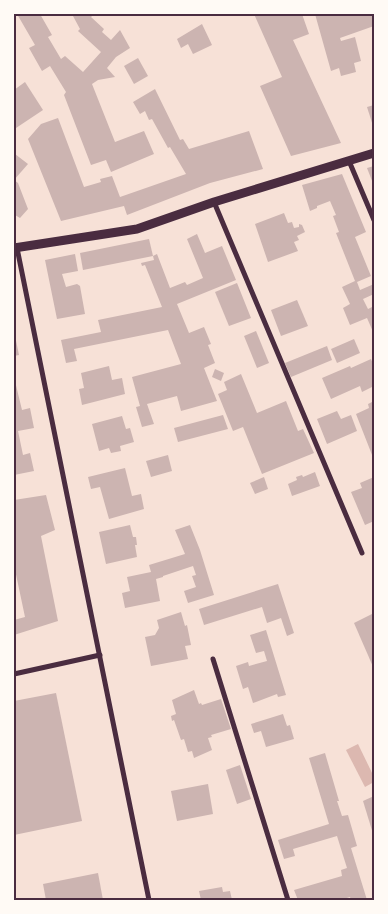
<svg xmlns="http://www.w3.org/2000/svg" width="388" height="914" viewBox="0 0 388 914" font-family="'Roboto Serif',serif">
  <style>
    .water { fill: #dcb8b0 }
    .building { fill: #ccb4b1 }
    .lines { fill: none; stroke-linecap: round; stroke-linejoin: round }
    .minor { stroke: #4a2c40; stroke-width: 5 }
    .tertiary { stroke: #4a2c40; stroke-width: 9 }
    .neatline { fill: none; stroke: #4a2c40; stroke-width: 2 }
  </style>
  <rect width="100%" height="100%" fill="#f7e1d7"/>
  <!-- water -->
  <polygon class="water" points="358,744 374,777 374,782 365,787 346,750"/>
  <!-- building -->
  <g class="building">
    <polygon points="17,14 40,14 52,35 48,37 61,59 65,56 83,72 101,52 78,31 80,29 73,16 75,14 94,14 91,17 104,29 102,32 111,40 120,30 130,48 116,57 107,68 115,77 98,80 92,84 115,142 144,131 154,154 111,172 106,160 91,165 64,95 66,92 50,66 42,71 29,48 35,45"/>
    <polygon points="254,14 302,14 309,34 293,40 341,143 291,156 260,86 282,77"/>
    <polygon points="315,14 374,14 374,26 340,38 341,41 355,37 361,61 354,63 356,72 341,76 339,68 331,71"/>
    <polygon points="202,24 212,45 193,54 188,44 181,48 177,39"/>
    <polygon points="138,58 148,76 134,84 124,66"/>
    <polygon points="25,82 43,110 16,128 14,124 14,90"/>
    <polygon points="155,89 180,140 183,139 189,149 249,131 263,169 210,183 127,215 124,206 61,221 28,139 41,124 58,118 84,187 101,182 100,179 112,176 120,197 186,174 170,147 168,148 152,119 149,120 145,111 140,114 133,102"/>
    <polygon points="374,105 374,129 367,107"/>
    <polygon points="15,154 28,164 14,180 18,183 28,209 20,218 15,215 14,211 14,200 15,198 14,197 14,156"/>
    <polygon points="374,166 374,186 367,168"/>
    <polygon points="342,174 366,232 355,237 371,276 357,282 360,290 374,284 374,294 363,299 368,309 374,306 374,334 367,318 350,325 343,308 350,304 342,287 355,281 336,233 339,232 333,216 336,215 330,201 317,206 317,208 310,211 302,185"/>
    <polygon points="284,213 288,223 292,222 294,228 299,227 299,224 302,225 305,232 297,236 299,240 294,242 298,251 268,262 255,224"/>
    <polygon points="197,234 205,253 222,246 236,280 177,304 189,333 204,327 211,344 208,345 215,363 204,368 217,401 181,411 177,396 147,404 154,424 142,427 136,407 140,406 132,377 181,364 168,330 74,349 77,361 66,363 61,340 101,332 98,320 162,307 145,265 142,266 141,263 154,260 153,256 157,254 170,288 185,282 187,285 203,278 187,239"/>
    <polygon points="149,239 153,256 83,270 80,253"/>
    <polygon points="75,254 78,271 62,274 66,287 77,284 80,286 85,314 57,319 45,260"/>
    <polygon points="237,283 251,318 229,326 215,292"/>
    <polygon points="297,300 308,326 281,336 271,310"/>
    <polygon points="256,331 269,363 257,368 244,336"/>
    <polygon points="14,336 15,336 19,355 14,356"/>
    <polygon points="354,339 360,353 337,363 331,349"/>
    <polygon points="327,346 332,360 291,377 285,363"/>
    <polygon points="371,359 374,366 374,386 362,392 360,386 331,399 322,378 350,366 351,368"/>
    <polygon points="109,366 112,380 122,378 125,394 82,405 79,389 84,388 81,373"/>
    <polygon points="215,369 224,373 221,381 212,377"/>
    <polygon points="241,374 257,413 286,401 298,431 303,429 314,453 262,474 243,427 233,431 218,394 227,390 224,382"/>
    <polygon points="14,377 22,410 30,408 34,428 18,431 23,455 30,453 34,471 14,475"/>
    <polygon points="374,401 374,460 356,414 369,408 368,404"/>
    <polygon points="337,411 341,419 351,415 357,431 327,444 317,419"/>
    <polygon points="223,415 228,429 178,442 174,428"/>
    <polygon points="122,416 126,429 130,428 134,442 120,446 121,451 111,453 109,448 99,451 92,424"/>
    <polygon points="168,455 172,471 151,477 146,461"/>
    <polygon points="125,468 132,496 141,494 144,509 109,519 100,487 91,489 88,477"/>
    <polygon points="315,472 320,486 292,496 288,484 297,480 296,477 302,475 303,477"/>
    <polygon points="264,477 268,489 255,494 250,483"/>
    <polygon points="374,477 374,521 365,525 351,492 362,488 360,483"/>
    <polygon points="46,495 55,530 41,536 58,621 14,635 14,620 25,617 14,565 14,500"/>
    <polygon points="130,525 133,537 136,537 137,545 135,545 137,557 106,564 99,532"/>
    <polygon points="190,525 200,550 214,595 188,603 184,591 196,587 192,576 196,575 193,566 163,576 163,577 156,579 160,601 125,608 122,593 130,591 127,577 151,572 149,565 185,554 175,530"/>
    <polygon points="278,584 294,633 287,636 281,618 267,623 262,607 204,625 199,609"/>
    <polygon points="181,612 185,626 187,625 191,645 185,646 188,659 151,666 145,637 155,635 159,628 157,620"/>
    <polygon points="374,613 374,669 354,623"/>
    <polygon points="266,630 286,695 278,697 277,694 253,703 248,687 243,689 236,666 248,662 249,666 267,661 264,651 256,653 250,635"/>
    <polygon points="194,690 199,704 201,703 202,705 221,699 231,729 211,735 212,737 208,738 212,750 194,758 192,751 188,752 184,739 181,740 174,720 172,721 171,716 176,714 172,700"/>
    <polygon points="56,693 82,821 14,835 14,701"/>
    <polygon points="283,714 287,726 290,725 294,739 266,747 261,731 254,733 251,724"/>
    <polygon points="325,753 339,801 337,801 342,816 348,815 357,846 351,848 367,900 351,900 350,897 340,900 298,900 294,890 342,876 341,870 347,868 337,836 293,849 295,856 284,859 278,840 329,824 309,758"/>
    <polygon points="240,765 251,799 237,804 226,770"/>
    <polygon points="208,784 213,814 177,821 171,791"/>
    <polygon points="374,796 374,837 363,801"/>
    <polygon points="98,873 103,900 46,900 43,884"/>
    <polygon points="222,887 223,892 230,891 232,900 201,900 199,891"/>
  </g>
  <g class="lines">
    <!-- minor -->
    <g class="minor">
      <polyline points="349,161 374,220"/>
      <polyline points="214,202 362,553"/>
      <polyline points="17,248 149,900"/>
      <polyline points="213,659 288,900"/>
      <polyline points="14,674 100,655"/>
    </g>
    <!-- tertiary -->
    <polyline class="tertiary" points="14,248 137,229 214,202 374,153"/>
  </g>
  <!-- border -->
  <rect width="388" height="914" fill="none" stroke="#fffaf5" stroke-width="30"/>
  <rect x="15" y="15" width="358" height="884" class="neatline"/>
</svg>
